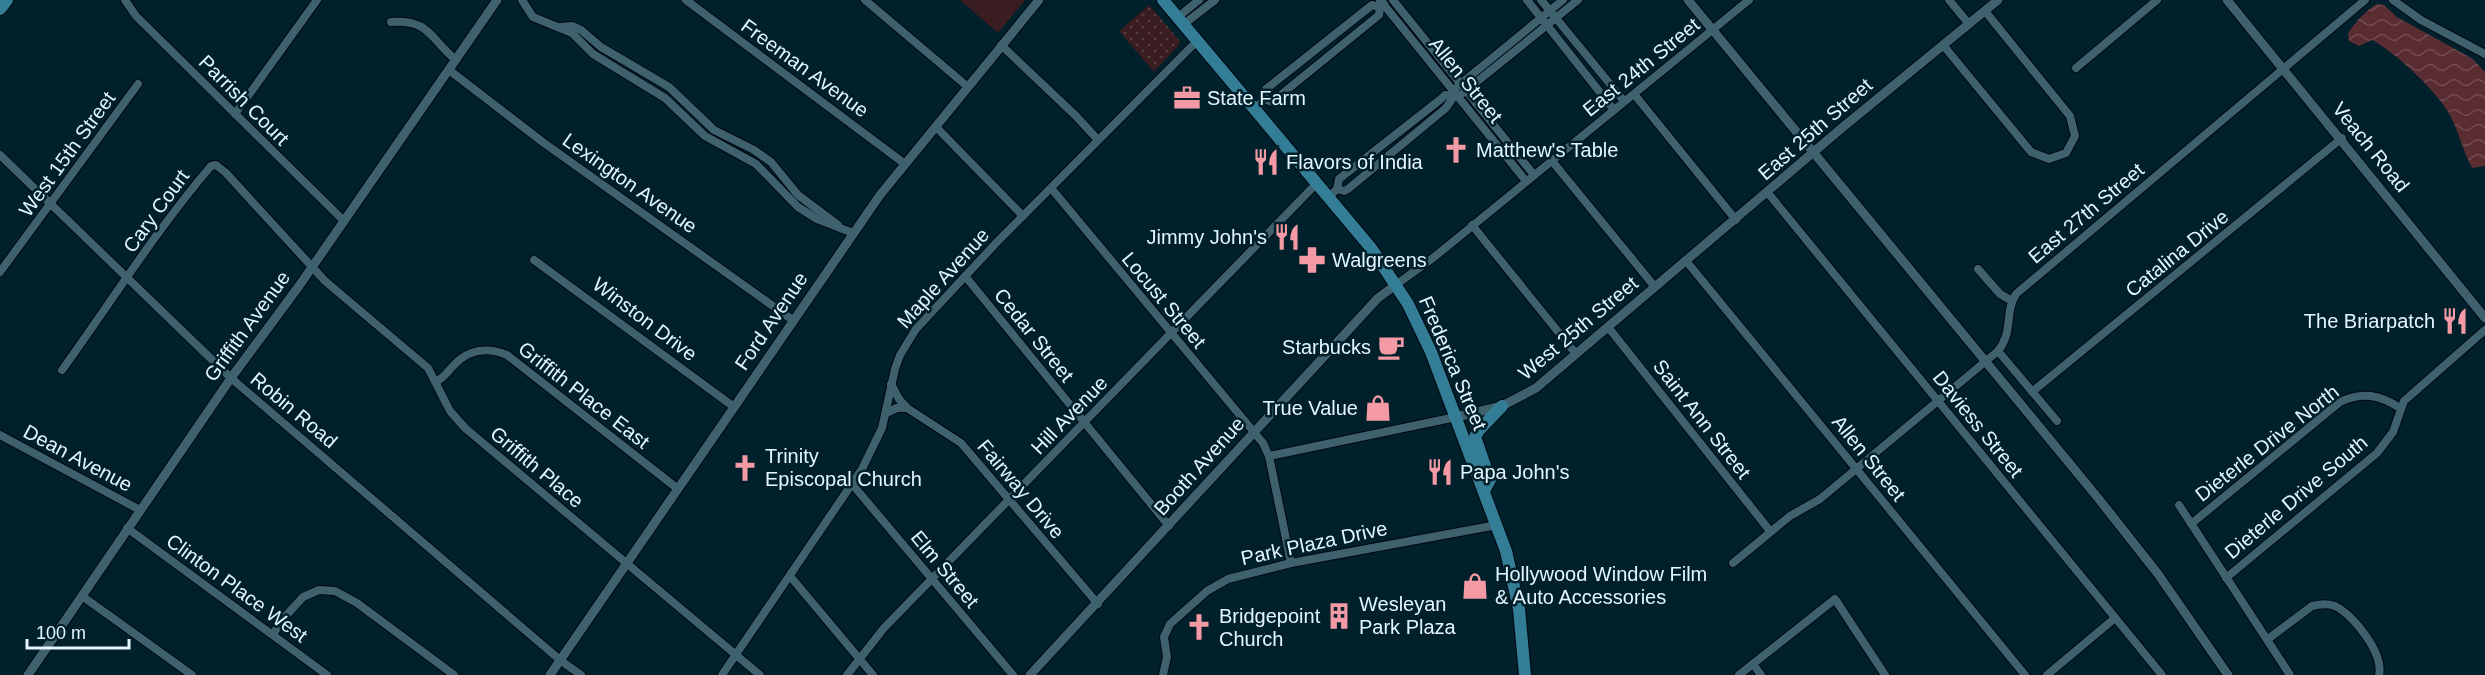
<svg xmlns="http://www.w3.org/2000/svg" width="2485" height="675" viewBox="0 0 2485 675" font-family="Helvetica,sans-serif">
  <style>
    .grass { fill: #391d20 }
    .park { fill: url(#park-dots) }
    .water { fill: url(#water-waves) }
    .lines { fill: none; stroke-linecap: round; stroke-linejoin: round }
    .minor-casing { stroke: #000911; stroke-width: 10 }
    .tertiary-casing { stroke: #000911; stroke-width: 11 }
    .primary-casing { stroke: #000911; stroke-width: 14 }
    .minor { stroke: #3f616e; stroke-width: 8 }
    .tertiary { stroke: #3f616e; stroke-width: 9 }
    .primary { stroke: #347d96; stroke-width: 12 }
    .labels { text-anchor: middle; stroke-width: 5; stroke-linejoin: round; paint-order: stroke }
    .street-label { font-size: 20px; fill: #e4f6fe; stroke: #00202b }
    .poi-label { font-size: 20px; fill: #e4f6fe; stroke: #00202b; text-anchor: start }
  </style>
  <defs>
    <pattern id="park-dots" width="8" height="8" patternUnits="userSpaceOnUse" patternTransform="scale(1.5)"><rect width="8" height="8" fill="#391d20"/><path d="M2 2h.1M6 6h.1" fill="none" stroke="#563e41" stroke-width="1.8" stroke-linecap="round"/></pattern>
    <pattern id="water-waves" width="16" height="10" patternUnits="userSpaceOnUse" patternTransform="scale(1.5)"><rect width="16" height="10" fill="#5a2d33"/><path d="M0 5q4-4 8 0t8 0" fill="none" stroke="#724c52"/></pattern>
  </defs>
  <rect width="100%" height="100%" fill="#00202b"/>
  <!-- grass -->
  <polygon class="grass" points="960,0 1025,0 998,33"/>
  <!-- park -->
  <polygon class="park" points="1149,5 1180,41 1179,45 1154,72 1119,31"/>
  <!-- water -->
  <path class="water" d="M 2377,4 L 2384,5 L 2397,17 L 2473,59 L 2485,72 L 2485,166 L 2472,168 C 2463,151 2459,133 2451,117 C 2439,93 2395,52 2372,40 L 2359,46 L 2349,41 L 2348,34 C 2355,22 2365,11 2377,4 Z"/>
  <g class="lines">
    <defs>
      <g id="minor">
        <polyline points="125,0 136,16 343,220"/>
        <polyline points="522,0 533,17 572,33 593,54 665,98 705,136 756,164 798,207 817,219 853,233"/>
        <polyline points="686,0 905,164"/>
        <polyline points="865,0 968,87"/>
        <polyline points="1380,0 1526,181"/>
        <polyline points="1393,0 1534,175"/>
        <polyline points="1527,0 1614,110"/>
        <polyline points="1541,0 1624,101"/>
        <polyline points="1949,0 1969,24"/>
        <polyline points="2393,0 2421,20 2485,54"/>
        <polyline points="1178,17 1199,0"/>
        <path d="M 391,22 C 430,19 430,39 456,60"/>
        <polyline points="1184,24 1215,0"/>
        <polyline points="561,27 572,26 581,30 601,47 669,87 714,130 754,150 771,162 798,195 838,225"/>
        <polyline points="1001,45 1076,116 1098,140"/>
        <polyline points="1943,45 2031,152 2049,159 2066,153 2075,136 2070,116 1985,11"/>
        <polyline points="2076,68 2157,0"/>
        <polyline points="449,70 544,143 794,321"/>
        <polyline points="1458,86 1563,0"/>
        <polyline points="1463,93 1578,0"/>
        <polyline points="1634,94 1736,220"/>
        <polyline points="1264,99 1272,102 1379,15 1380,7 1384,4"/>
        <polyline points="1256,108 1264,99 1266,89 1372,5 1380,7"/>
        <polyline points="235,114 317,0"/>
        <polyline points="936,127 1023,216"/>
        <polyline points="0,155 231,378 560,660 581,675"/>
        <polyline points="1552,161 1655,287"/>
        <polyline points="1051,188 1263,443 1269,456 1291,563"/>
        <polyline points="1337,189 1344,191 1348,189 1446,108 1456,93"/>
        <polyline points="1768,193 2162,675"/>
        <polyline points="1330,196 1337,189 1339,179 1441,99 1445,95 1452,96"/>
        <polyline points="1472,225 1576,354"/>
        <polyline points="534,260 734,407"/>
        <polyline points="1687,262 2025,675"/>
        <polyline points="1978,269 2000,294 2012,301"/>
        <polyline points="0,272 138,84"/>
        <polyline points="965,276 1169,526"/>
        <polyline points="1397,284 1433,258 1749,0"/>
        <polyline points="1608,327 1770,531"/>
        <polyline points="1998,351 2057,421"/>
        <path d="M 62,370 C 111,302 157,229 211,166 L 216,165 L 226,173 L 325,281 L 428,368 L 450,411 L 465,428 L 760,675"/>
        <path d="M 437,381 C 444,378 448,371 454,365 C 469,349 488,347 507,355 L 678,489"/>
        <polyline points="891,384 899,399 907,408 961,443 1098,604"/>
        <polyline points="2032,392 2342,138"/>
        <polyline points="886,413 897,408 907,408"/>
        <polyline points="0,435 140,510"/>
        <polyline points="1269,456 1456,417"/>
        <polyline points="852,484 1013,675"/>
        <polyline points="2179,505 2290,675"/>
        <path d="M 2191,524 L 2340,402 C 2362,391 2380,395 2400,408"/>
        <polyline points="127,528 327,675"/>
        <path d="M 1733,563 L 1790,516 L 1820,499 L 1998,351 C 2014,331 2004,313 2016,294 L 2365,0"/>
        <polyline points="790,576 873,675"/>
        <polyline points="2226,578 2377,453 2393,432 2404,401 2485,330"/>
        <polyline points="82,596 192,675"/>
        <polyline points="273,634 283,619 303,597 319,590 335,591 357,603 454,675"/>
        <path d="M 2268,639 L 2312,606 C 2320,604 2327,603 2335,606 C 2354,615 2384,654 2379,675"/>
        <polyline points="1753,664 1761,675"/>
        <polyline points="722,675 862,469 882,428 895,369 900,355 916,329 997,242 1198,40"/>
        <polyline points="847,675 884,628 1318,182"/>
        <polyline points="1163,675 1167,657 1164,637 1170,624 1207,591 1228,579 1291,563 1497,525"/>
        <polyline points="1739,675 1835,599 1885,675"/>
        <polyline points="2047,675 2115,618"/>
      </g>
      <g id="tertiary">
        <polyline points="1688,0 2098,498 2158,574 2228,675"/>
        <polyline points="2227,0 2485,318"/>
        <polyline points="1456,417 1502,406 1536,388 1843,127 1998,0"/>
        <polyline points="28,675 231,378 299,286 497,0"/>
        <polyline points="550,675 880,195 1039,0"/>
        <polyline points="1030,675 1378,298 1397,284"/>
      </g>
      <g id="primary">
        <polyline points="1163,0 1371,248 1408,304 1431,352 1506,551 1519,609 1525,675"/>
        <polyline points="0,9 7,0"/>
        <polyline points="1484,491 1490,480 1475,437 1479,430 1502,406"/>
      </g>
    </defs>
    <!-- minor casing -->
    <use href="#minor" class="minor-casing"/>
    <!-- tertiary casing -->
    <use href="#tertiary" class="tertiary-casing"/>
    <!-- primary casing -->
    <use href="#primary" class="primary-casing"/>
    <!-- minor -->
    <use href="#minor" class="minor"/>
    <!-- tertiary -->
    <use href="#tertiary" class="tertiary"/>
    <!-- primary -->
    <use href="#primary" class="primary"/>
  </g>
  <!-- icons -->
  <defs>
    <symbol id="office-bare" viewBox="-9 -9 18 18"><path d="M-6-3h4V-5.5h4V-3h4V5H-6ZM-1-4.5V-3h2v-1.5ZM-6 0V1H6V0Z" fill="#f49aa4" stroke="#00202b" stroke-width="2.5" paint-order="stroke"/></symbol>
    <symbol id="church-bare" viewBox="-9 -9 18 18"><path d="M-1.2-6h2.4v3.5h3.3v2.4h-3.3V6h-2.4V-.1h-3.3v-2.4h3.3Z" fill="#f49aa4" stroke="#00202b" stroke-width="2.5" paint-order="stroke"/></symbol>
    <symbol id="restaurant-bare" viewBox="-9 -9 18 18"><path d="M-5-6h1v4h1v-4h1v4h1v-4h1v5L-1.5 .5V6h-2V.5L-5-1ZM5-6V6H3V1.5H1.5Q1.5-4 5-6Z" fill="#f49aa4" stroke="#00202b" stroke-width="2.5" paint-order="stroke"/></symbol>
    <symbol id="pharmacy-bare" viewBox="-9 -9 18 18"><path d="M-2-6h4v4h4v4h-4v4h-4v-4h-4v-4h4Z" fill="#f49aa4" stroke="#00202b" stroke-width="2.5" paint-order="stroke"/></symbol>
    <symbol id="cafe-bare" viewBox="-9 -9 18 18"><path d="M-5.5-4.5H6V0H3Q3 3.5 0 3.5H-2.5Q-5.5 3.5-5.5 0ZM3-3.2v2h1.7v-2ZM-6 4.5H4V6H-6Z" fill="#f49aa4" stroke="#00202b" stroke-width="2.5" paint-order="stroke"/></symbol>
    <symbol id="shop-bare" viewBox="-9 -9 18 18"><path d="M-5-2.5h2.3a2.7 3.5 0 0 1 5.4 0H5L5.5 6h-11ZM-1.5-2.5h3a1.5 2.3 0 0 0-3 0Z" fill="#f49aa4" stroke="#00202b" stroke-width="2.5" paint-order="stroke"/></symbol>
    <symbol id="building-bare" viewBox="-9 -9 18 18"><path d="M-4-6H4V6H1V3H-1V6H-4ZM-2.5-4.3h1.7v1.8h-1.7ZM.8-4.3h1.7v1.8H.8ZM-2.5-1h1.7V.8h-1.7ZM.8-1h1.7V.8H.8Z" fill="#f49aa4" stroke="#00202b" stroke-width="2.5" paint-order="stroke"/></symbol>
  </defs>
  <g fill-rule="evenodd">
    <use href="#office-bare" x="1168" y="79" width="38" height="38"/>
    <use href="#church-bare" x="1437" y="131" width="38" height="38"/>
    <use href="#restaurant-bare" x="1247" y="143" width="38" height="38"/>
    <use href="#restaurant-bare" x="1268" y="218" width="38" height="38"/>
    <use href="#pharmacy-bare" x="1293" y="241" width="38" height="38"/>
    <use href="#restaurant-bare" x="2436" y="302" width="38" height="38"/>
    <use href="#cafe-bare" x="1372" y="328" width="38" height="38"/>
    <use href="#shop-bare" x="1359" y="389" width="38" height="38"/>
    <use href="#church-bare" x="726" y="449" width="38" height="38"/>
    <use href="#restaurant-bare" x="1421" y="453" width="38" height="38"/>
    <use href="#shop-bare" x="1456" y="567" width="38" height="38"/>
    <use href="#building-bare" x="1320" y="597" width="38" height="38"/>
    <use href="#church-bare" x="1180" y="608" width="38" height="38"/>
  </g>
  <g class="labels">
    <!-- street labels -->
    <g class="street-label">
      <text transform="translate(1641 67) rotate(-39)" y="7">East 24th Street</text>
      <text transform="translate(805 68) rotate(36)" y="7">Freeman Avenue</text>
      <text transform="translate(1466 80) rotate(51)" y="7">Allen Street</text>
      <text transform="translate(244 100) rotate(45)" y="7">Parrish Court</text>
      <text transform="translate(1815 129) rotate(-41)" y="7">East 25th Street</text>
      <text transform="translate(2371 147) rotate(51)" y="7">Veach Road</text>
      <text transform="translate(67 154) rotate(-54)" y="7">West 15th Street</text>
      <text transform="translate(630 183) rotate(35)" y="7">Lexington Avenue</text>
      <text transform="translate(156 211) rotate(-54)" y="7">Cary Court</text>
      <text transform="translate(2086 213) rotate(-40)" y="7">East 27th Street</text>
      <text transform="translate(2177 253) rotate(-39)" y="7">Catalina Drive</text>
      <text transform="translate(943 278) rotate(-48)" y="7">Maple Avenue</text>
      <text transform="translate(1164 300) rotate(50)" y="7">Locust Street</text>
      <text transform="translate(645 319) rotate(37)" y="7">Winston Drive</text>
      <text transform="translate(771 321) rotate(-56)" y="7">Ford Avenue</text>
      <text transform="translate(247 326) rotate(-54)" y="7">Griffith Avenue</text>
      <text transform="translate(1578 328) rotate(-40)" y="7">West 25th Street</text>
      <text transform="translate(1034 335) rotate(51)" y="7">Cedar Street</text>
      <text transform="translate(1453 363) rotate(67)" y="7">Frederica Street</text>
      <text transform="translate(584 395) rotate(38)" y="7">Griffith Place East</text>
      <text transform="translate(294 410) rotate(40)" y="7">Robin Road</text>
      <text transform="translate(1069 415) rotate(-46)" y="7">Hill Avenue</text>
      <text transform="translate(1702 419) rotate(52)" y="7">Saint Ann Street</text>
      <text transform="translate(1978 424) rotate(51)" y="7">Daviess Street</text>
      <text transform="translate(2267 443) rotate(-38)" y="7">Dieterle Drive North</text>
      <text transform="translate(78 458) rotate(28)" y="7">Dean Avenue</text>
      <text transform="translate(1869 458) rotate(51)" y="7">Allen Street</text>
      <text transform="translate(1199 466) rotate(-48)" y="7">Booth Avenue</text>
      <text transform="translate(537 467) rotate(40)" y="7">Griffith Place</text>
      <text transform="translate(1021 489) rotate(50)" y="7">Fairway Drive</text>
      <text transform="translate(2296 497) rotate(-40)" y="7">Dieterle Drive South</text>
      <text transform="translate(1314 543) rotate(-12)" y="7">Park Plaza Drive</text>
      <text transform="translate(945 569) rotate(50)" y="7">Elm Street</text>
      <text transform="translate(237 588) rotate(36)" y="7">Clinton Place West</text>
    </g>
    <!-- poi labels -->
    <g class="poi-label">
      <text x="1207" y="105">State Farm</text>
      <text x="1476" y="157">Matthew's Table</text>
      <text x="1286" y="169">Flavors of India</text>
      <text x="1267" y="244" text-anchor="end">Jimmy John's</text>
      <text x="1332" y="267">Walgreens</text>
      <text x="2435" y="328" text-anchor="end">The Briarpatch</text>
      <text x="1371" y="354" text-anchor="end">Starbucks</text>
      <text x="1358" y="415" text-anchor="end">True Value</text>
      <text x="765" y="463">Trinity<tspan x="765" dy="23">Episcopal Church</tspan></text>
      <text x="1460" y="479">Papa John's</text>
      <text x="1495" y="581">Hollywood Window Film<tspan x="1495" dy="23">&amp; Auto Accessories</tspan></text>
      <text x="1359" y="611">Wesleyan<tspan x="1359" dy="23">Park Plaza</tspan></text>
      <text x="1219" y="623">Bridgepoint<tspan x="1219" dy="23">Church</tspan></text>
    </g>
  </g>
  <!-- scale -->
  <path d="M27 639v9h102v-9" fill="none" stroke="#e4f6fe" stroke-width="3"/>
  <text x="36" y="639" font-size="18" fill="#e4f6fe" stroke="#00202b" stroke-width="4.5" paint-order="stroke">100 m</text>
</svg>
